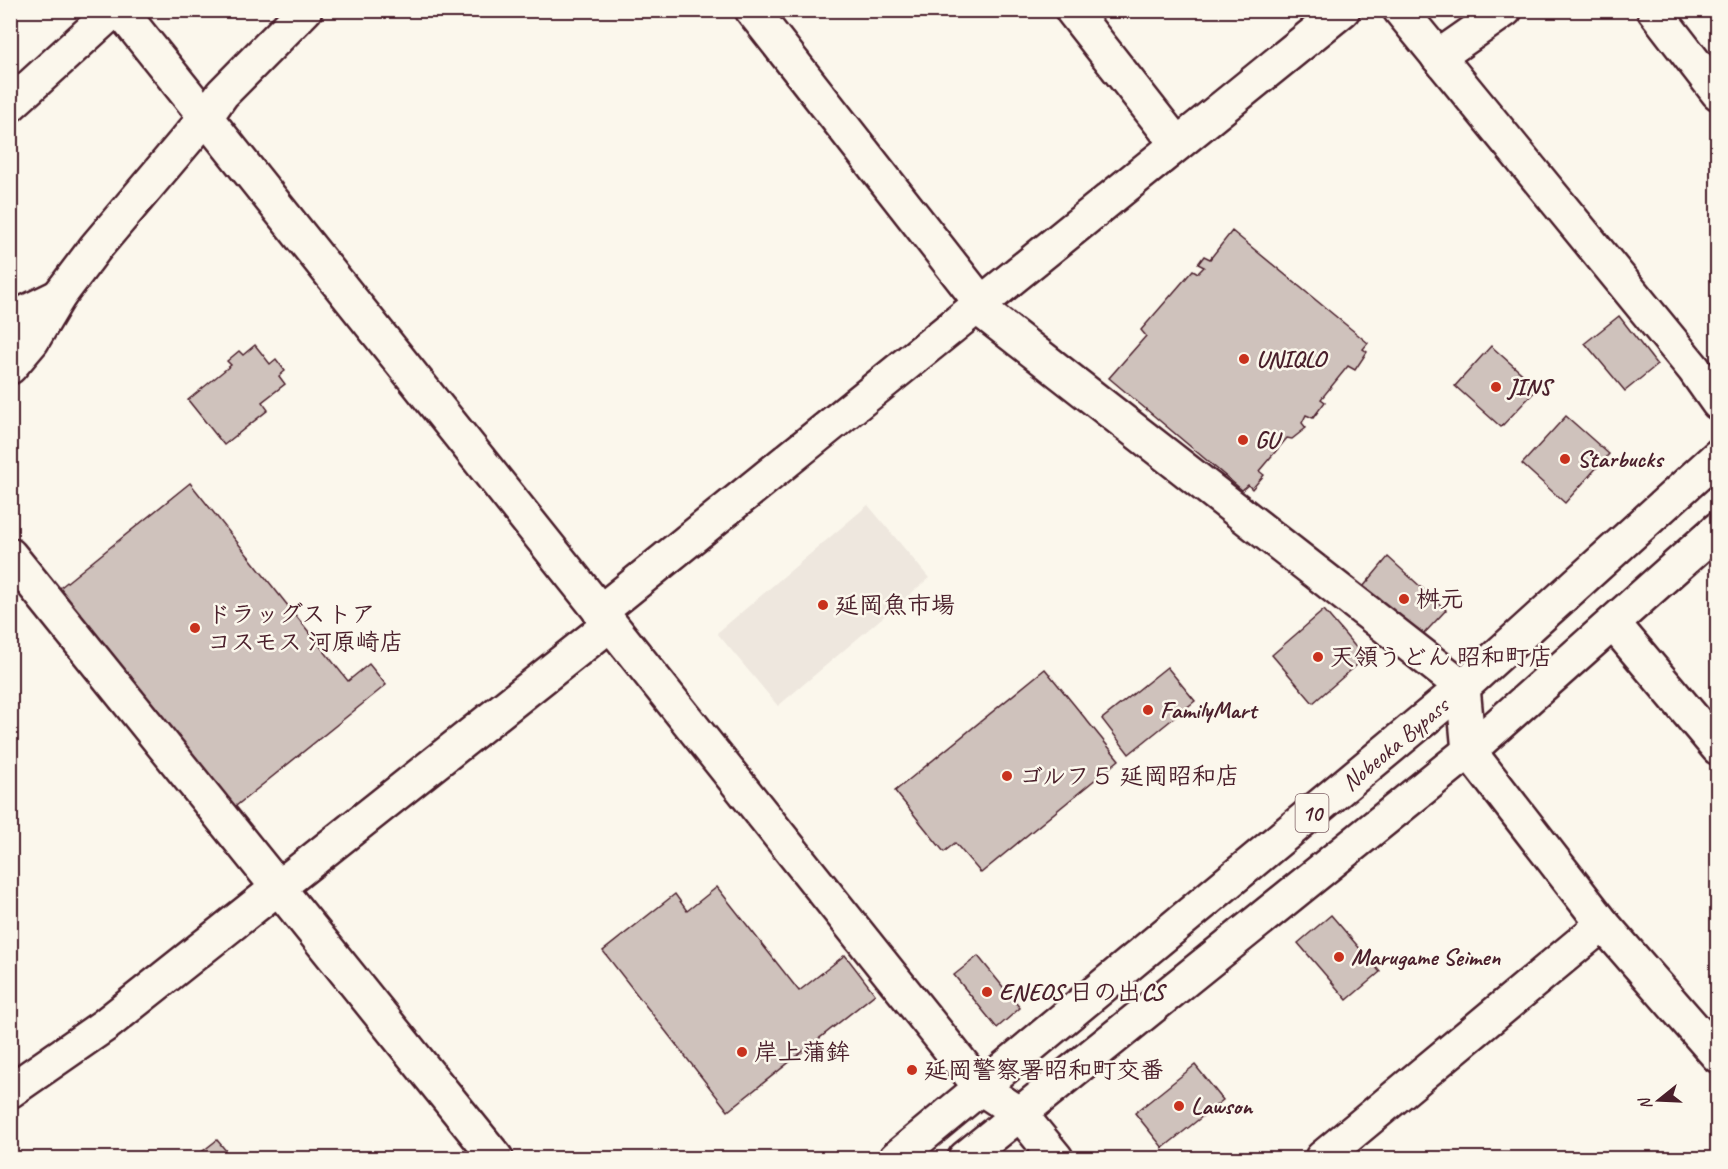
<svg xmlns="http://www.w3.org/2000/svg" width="1728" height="1169" viewBox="0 0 1728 1169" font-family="Caveat,'Klee One',sans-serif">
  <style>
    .built { fill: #eee7de }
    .building { fill: #cfc2bc; stroke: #4a1f2b; stroke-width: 1.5 }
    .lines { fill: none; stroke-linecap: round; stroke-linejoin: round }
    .minor-casing { stroke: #4a1f2b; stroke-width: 38 }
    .highway-casing { stroke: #4a1f2b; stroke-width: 38 }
    .minor { stroke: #fbf7ec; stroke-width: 33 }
    .highway { stroke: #fbf7ec; stroke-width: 33 }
    .poi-dot { fill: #c8321e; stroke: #fbf7ec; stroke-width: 2 }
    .labels { text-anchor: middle; stroke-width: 5; stroke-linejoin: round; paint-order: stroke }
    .shield { fill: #fbf7ec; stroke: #7f6065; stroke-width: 1.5 }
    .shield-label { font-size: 22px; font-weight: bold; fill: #4a1f2b }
    .poi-label { font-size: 24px; font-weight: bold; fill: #4a1f2b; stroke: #fbf7ec; text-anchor: start }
    .street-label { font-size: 24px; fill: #4a1f2b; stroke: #fbf7ec }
  </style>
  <rect width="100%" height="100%" fill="#fbf7ec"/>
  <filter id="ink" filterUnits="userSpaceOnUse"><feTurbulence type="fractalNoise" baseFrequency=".0167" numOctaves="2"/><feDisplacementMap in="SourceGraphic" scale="12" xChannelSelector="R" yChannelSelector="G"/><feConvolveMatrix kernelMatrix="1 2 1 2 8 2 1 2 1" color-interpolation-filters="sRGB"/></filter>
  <g filter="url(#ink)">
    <!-- built -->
    <polygon class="built" points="868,505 929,578 778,706 717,633"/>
    <!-- building -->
    <g class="building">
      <polygon points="1232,231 1368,343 1363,349 1367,352 1355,370 1348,366 1321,399 1325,402 1313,418 1306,415 1302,423 1306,428 1292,439 1287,438 1259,471 1264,475 1252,489 1248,485 1242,490 1109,378 1146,336 1141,330 1193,270 1198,273 1204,267 1198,264 1204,256 1210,259"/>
      <polygon points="1619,316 1657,365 1625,391 1585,343"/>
      <polygon points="255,345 270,364 276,359 285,371 279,376 285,384 262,402 268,410 224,445 188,400 231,365 227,361 239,351 243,355"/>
      <polygon points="1491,346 1538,388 1501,427 1455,386"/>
      <polygon points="1566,416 1609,454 1565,503 1522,464"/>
      <polygon points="190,483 348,681 369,664 386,685 231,810 56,591"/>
      <polygon points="1388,557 1446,610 1419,639 1363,587"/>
      <polygon points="1324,610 1365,658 1313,703 1272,655"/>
      <polygon points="1167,667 1195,701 1129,754 1102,719"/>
      <polygon points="1045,669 1119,760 981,873 955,843 944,852 895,791"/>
      <polygon points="717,887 799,991 845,955 875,994 728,1111 603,951 675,894 687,911"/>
      <polygon points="1331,915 1380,972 1347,1000 1298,943"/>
      <polygon points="978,956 1020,1008 997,1028 954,975"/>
      <polygon points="1195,1065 1223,1100 1163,1148 1135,1113"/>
      <polygon points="217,1140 232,1158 194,1158"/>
    </g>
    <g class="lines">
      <defs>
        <g id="minor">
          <polyline points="120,10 981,1088 1020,1114 1056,1158"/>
          <polyline points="752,10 982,304"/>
          <polyline points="1072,10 1177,144"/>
          <polyline points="1400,10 1694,369 1718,403"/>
          <polyline points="1654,10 1718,93"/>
          <polyline points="1438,57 1505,10"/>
          <polyline points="10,105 114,10"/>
          <polyline points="978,308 1463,687 1469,751 1603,924 1718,1056"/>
          <polyline points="10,320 59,296"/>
          <polyline points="10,367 32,341 59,296 96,247 205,118 222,94 305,10"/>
          <polyline points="10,555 496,1158"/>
          <polyline points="600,612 1343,10"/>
          <polyline points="1613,623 1718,748"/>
          <polyline points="10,1091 105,1025 609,625"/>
          <polyline points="1322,1158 1603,924"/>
        </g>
        <g id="highway">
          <polyline points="896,1158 1463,687 1718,456"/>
          <polyline points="965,1158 1469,751 1718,529"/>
        </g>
      </defs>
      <!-- minor casing -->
      <use href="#minor" class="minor-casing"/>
      <!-- highway casing -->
      <use href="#highway" class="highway-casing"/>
      <!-- minor -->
      <use href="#minor" class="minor"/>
      <!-- highway -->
      <use href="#highway" class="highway"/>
    </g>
  </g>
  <!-- markers -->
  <g class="poi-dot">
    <circle cx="1244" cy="359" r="6"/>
    <circle cx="1496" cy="387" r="6"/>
    <circle cx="1243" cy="440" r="6"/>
    <circle cx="1565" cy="459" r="6"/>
    <circle cx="1404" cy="599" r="6"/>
    <circle cx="823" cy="605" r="6"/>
    <circle cx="195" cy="628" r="6"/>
    <circle cx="1318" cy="657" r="6"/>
    <circle cx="1148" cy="710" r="6"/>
    <circle cx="1007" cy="776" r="6"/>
    <circle cx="1339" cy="957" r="6"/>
    <circle cx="987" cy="992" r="6"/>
    <circle cx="742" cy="1052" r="6"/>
    <circle cx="912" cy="1070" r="6"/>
    <circle cx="1179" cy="1106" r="6"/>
  </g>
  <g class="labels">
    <!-- shield labels -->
    <rect class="shield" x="1295.5" y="794" width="33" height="38" rx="4.5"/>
    <g class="shield-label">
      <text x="1312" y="821">10</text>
    </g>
    <!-- poi labels -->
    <g class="poi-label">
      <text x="1256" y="367">UNIQLO</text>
      <text x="1508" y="395">JINS</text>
      <text x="1255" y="448">GU</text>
      <text x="1577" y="467">Starbucks</text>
      <text x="1416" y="607">桝元</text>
      <text x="835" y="613">延岡魚市場</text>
      <text x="207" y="622">ドラッグストア<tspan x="207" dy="28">コスモス 河原崎店</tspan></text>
      <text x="1330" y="665">天領うどん 昭和町店</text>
      <text x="1160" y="718">FamilyMart</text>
      <text x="1019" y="784">ゴルフ５ 延岡昭和店</text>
      <text x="1351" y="965">Marugame Seimen</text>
      <text x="999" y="1000">ENEOS 日の出CS</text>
      <text x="754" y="1060">岸上蒲鉾</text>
      <text x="924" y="1078">延岡警察署昭和町交番</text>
      <text x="1191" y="1114">Lawson</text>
    </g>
    <!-- street labels -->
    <g class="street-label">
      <text transform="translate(1395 744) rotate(-40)" y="8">Nobeoka Bypass</text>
    </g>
  </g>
  <!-- margin -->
  <rect width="1728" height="1169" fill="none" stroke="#fbf7ec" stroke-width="36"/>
  <rect x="18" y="18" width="1692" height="1133" fill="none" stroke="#4a1f2b" stroke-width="2" filter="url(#ink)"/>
  <!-- north arrow -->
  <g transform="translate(1659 1100) rotate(252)" stroke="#fbf7ec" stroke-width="4.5" paint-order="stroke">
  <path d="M0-4.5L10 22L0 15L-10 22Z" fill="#4a1f2b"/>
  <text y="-9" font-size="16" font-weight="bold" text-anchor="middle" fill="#4a1f2b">N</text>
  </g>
</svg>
